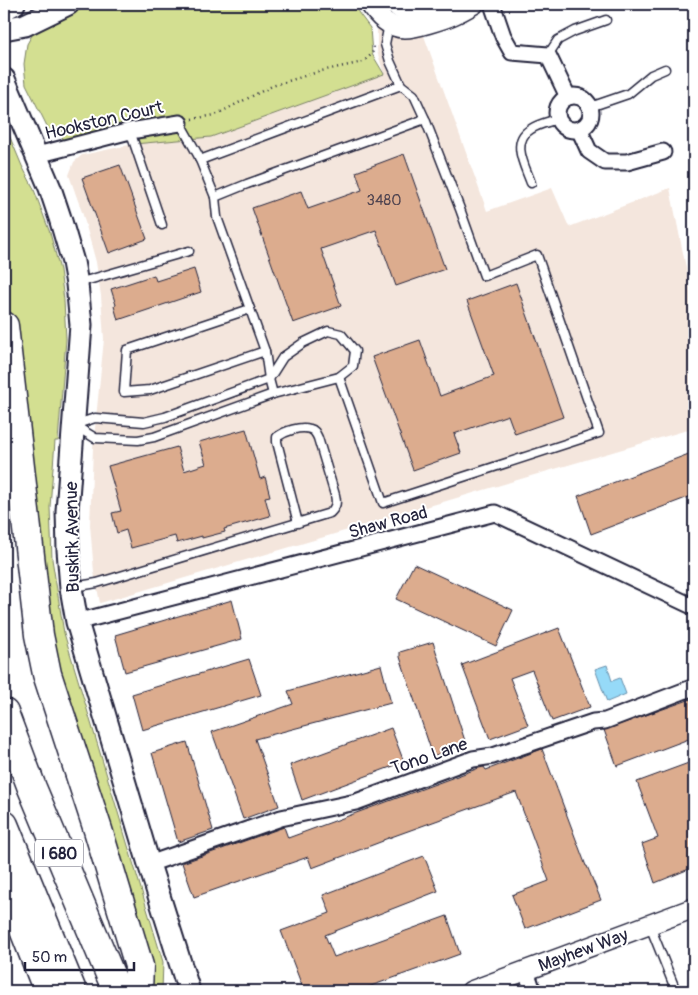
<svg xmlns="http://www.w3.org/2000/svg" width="698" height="995" viewBox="0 0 698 995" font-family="Pangolin,sans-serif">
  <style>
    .built { fill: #f4e6dd }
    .green { fill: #d3df91; stroke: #7a8066 }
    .water { fill: #96daf8; stroke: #6890ac }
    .building { fill: #dcac8e; stroke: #22223b }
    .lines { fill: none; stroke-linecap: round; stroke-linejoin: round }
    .service-casing { stroke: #22223b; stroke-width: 11 }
    .minor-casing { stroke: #22223b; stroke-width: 19 }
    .tertiary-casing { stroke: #22223b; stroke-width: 22 }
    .secondary-casing { stroke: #22223b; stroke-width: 25 }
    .motorway-casing { stroke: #22223b; stroke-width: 31 }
    .path { stroke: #22223b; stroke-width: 2.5; stroke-dasharray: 1 4; stroke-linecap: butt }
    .service { stroke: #fff; stroke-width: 8 }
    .minor { stroke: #fff; stroke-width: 15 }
    .tertiary { stroke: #fff; stroke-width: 19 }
    .secondary { stroke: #fff; stroke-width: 21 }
    .motorway { stroke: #fff; stroke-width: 28 }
    .labels { text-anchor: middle; stroke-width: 4; stroke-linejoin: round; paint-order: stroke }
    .number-label { font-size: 15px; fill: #504450 }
    .shield { fill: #fff; stroke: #646476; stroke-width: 1 }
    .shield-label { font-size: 16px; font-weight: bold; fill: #22223b }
    .street-label { font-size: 18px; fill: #22223b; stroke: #fff }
  </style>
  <rect width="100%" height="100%" fill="#fff"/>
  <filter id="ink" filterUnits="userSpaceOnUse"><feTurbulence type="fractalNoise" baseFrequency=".02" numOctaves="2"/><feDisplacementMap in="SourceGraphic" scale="10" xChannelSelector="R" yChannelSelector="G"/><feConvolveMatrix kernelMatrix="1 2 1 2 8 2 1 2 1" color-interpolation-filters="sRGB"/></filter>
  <g filter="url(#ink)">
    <!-- built -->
    <polygon class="built" points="377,29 410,34 423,33 487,211 552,188 569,227 670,188 694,308 694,428 100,603 94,572 90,525 93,448 104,339 101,296 96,262 83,215 69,175 74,162 82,155 134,144 211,137 384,74 377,51"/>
    <!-- green -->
    <g class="green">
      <polygon points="94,4 352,4 370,28 372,54 384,74 211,137 134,144 130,132 61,149 63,130 50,132 26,84 24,64 27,44 36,28"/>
      <polygon points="4,123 22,166 33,187 50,233 60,270 64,300 66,339 58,441 55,441 50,507 52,559 64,633 163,962 162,991 148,991 47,674 4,326"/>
    </g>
    <!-- water -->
    <polygon class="water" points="607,665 612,681 620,678 626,694 607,702 595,669"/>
    <!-- building -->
    <g class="building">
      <polygon points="404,154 445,269 396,286 376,230 321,249 341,306 293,323 252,208 301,191 308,209 362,190 356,172"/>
      <polygon points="120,165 147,239 109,253 82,178"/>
      <polygon points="194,269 201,292 118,320 114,306 116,305 111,289 154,275 156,281"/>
      <polygon points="516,283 563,417 515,434 508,415 454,434 461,453 413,470 372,357 420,340 440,396 494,376 467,301"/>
      <polygon points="246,429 260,479 265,477 270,496 265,497 270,516 224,529 225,532 202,538 202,536 177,543 175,536 131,548 126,530 117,533 112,513 121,511 108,466 177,447 184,471 206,464 199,442"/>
      <polygon points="694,452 694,495 591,534 578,496"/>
      <polygon points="414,564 513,610 496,646 396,599"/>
      <polygon points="232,600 242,639 125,672 115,635"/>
      <polygon points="559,628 590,707 552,721 532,670 510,678 528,725 490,739 462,665"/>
      <polygon points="433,642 466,744 433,756 400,657 400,652"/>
      <polygon points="249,659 261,695 142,730 132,694"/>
      <polygon points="381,665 391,703 255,739 279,806 243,819 212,732 293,704 288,691"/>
      <polygon points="694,698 694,737 617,766 604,730"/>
      <polygon points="391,728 404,762 302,800 290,765"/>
      <polygon points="187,742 213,830 178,842 152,753"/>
      <polygon points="542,749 586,866 587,866 601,900 525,929 512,895 549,881 516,792 383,840 383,841 312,868 308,857 194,897 182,863 284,827 288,838 479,768 484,767 486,770"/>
      <polygon points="694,761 694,867 655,883 642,844 658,838 637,782"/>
      <polygon points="424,856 438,891 325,935 334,957 447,916 460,954 357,991 304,991 281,931 330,913 323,895"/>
    </g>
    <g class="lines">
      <defs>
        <g id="service">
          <polyline points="548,55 558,40 575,31 606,20"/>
          <polyline points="590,107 628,94 651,75 665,69"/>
          <polyline points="180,123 198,155 215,197"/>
          <polyline points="130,131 162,225"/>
          <polyline points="200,160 401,85"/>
          <path d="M 531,183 C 525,166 510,141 531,129 C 538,124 549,122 557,119"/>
          <polyline points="78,283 189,251"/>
          <polyline points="250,309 127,350 124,392 150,390 265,351"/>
          <polygon points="328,331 341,334 355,351 353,366 339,377 273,394 154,437 138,440 95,438 74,425 95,418 144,422 165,417 269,379 283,357 303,343"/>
          <polyline points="339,377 383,503 599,433 537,255 484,276 460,209 425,119 414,95 401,85 390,61 385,44 389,24"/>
          <polyline points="273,394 269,379 265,351 217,217 215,197 247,184 425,119"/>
          <path d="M 73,587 L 97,583 L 330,513 C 336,507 337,503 335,495 L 318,438 C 316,434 315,430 310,429 C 300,426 285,431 277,437 L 277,442 L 298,523"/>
          <polyline points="650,926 676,991"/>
        </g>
        <g id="minor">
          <polyline points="492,4 503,36 512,52 548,55 568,97"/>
          <circle cx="574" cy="113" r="17"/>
          <polyline points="579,129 589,151 605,162 627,162 663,152"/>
          <polyline points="37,155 130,131 180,123"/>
          <polyline points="77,622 495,513 694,607"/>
          <polyline points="149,864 281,818 356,802 473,759 493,756 593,722 605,721 694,687"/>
          <polyline points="526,971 533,991"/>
        </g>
        <g id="tertiary">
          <path d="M 370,4 C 377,15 389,28 404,28 C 413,29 444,19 453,15 C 460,12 467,8 474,4"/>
          <path d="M 395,4 C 406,19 427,10 442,6"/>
          <polyline points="471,991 694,908"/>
        </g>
        <g id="secondary">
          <polyline points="4,11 8,7 14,4"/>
          <polyline points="4,29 25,25 68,4"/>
          <polyline points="4,79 50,188 60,218 73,262 77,284 81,325 67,511 68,550 71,588 77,622 149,864 189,991"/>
        </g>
        <g id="motorway">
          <polyline points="4,326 39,635 47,674 98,830 139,966 138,991"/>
          <polyline points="4,713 32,788 117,991"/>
          <polyline points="4,825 72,991"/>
          <polyline points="4,879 48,991"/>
        </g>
      </defs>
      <!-- service casing -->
      <use href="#service" class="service-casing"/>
      <!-- minor casing -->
      <use href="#minor" class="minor-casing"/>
      <!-- tertiary casing -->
      <use href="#tertiary" class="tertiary-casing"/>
      <!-- secondary casing -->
      <use href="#secondary" class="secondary-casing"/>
      <!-- motorway casing -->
      <use href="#motorway" class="motorway-casing"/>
      <!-- path -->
      <polyline class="path" points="192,119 215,115 272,86 321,71 363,62 372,54 374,46"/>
      <!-- service -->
      <use href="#service" class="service"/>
      <!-- minor -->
      <use href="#minor" class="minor"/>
      <!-- tertiary -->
      <use href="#tertiary" class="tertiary"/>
      <!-- secondary -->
      <use href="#secondary" class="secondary"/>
      <!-- motorway -->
      <use href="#motorway" class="motorway"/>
    </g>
  </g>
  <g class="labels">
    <!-- number labels -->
    <g class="number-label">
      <text x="384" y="205">3480</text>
    </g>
    <!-- shield labels -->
    <rect class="shield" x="35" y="839.5" width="48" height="27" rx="4"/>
    <g class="shield-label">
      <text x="59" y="859">I 680</text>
    </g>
    <!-- street labels -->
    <g class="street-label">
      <text transform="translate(104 120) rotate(-13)" y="6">Hookston Court</text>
      <text transform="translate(388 522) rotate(-15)" y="6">Shaw Road</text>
      <text transform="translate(72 537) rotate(-91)" y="6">Buskirk Avenue</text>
      <text transform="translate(429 756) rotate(-19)" y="6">Tono Lane</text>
      <text transform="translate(583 950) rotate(-20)" y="6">Mayhew Way</text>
    </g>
  </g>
  <!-- margin -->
  <rect width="698" height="995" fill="none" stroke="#fff" stroke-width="20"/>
  <rect x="10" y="10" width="678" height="975" fill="none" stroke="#22223b" stroke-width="2" filter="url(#ink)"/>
  <!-- scale -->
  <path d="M25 962v8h109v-8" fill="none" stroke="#22223b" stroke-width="2.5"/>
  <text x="32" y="962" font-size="15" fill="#22223b" stroke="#ffffff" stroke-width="4" paint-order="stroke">50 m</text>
</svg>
